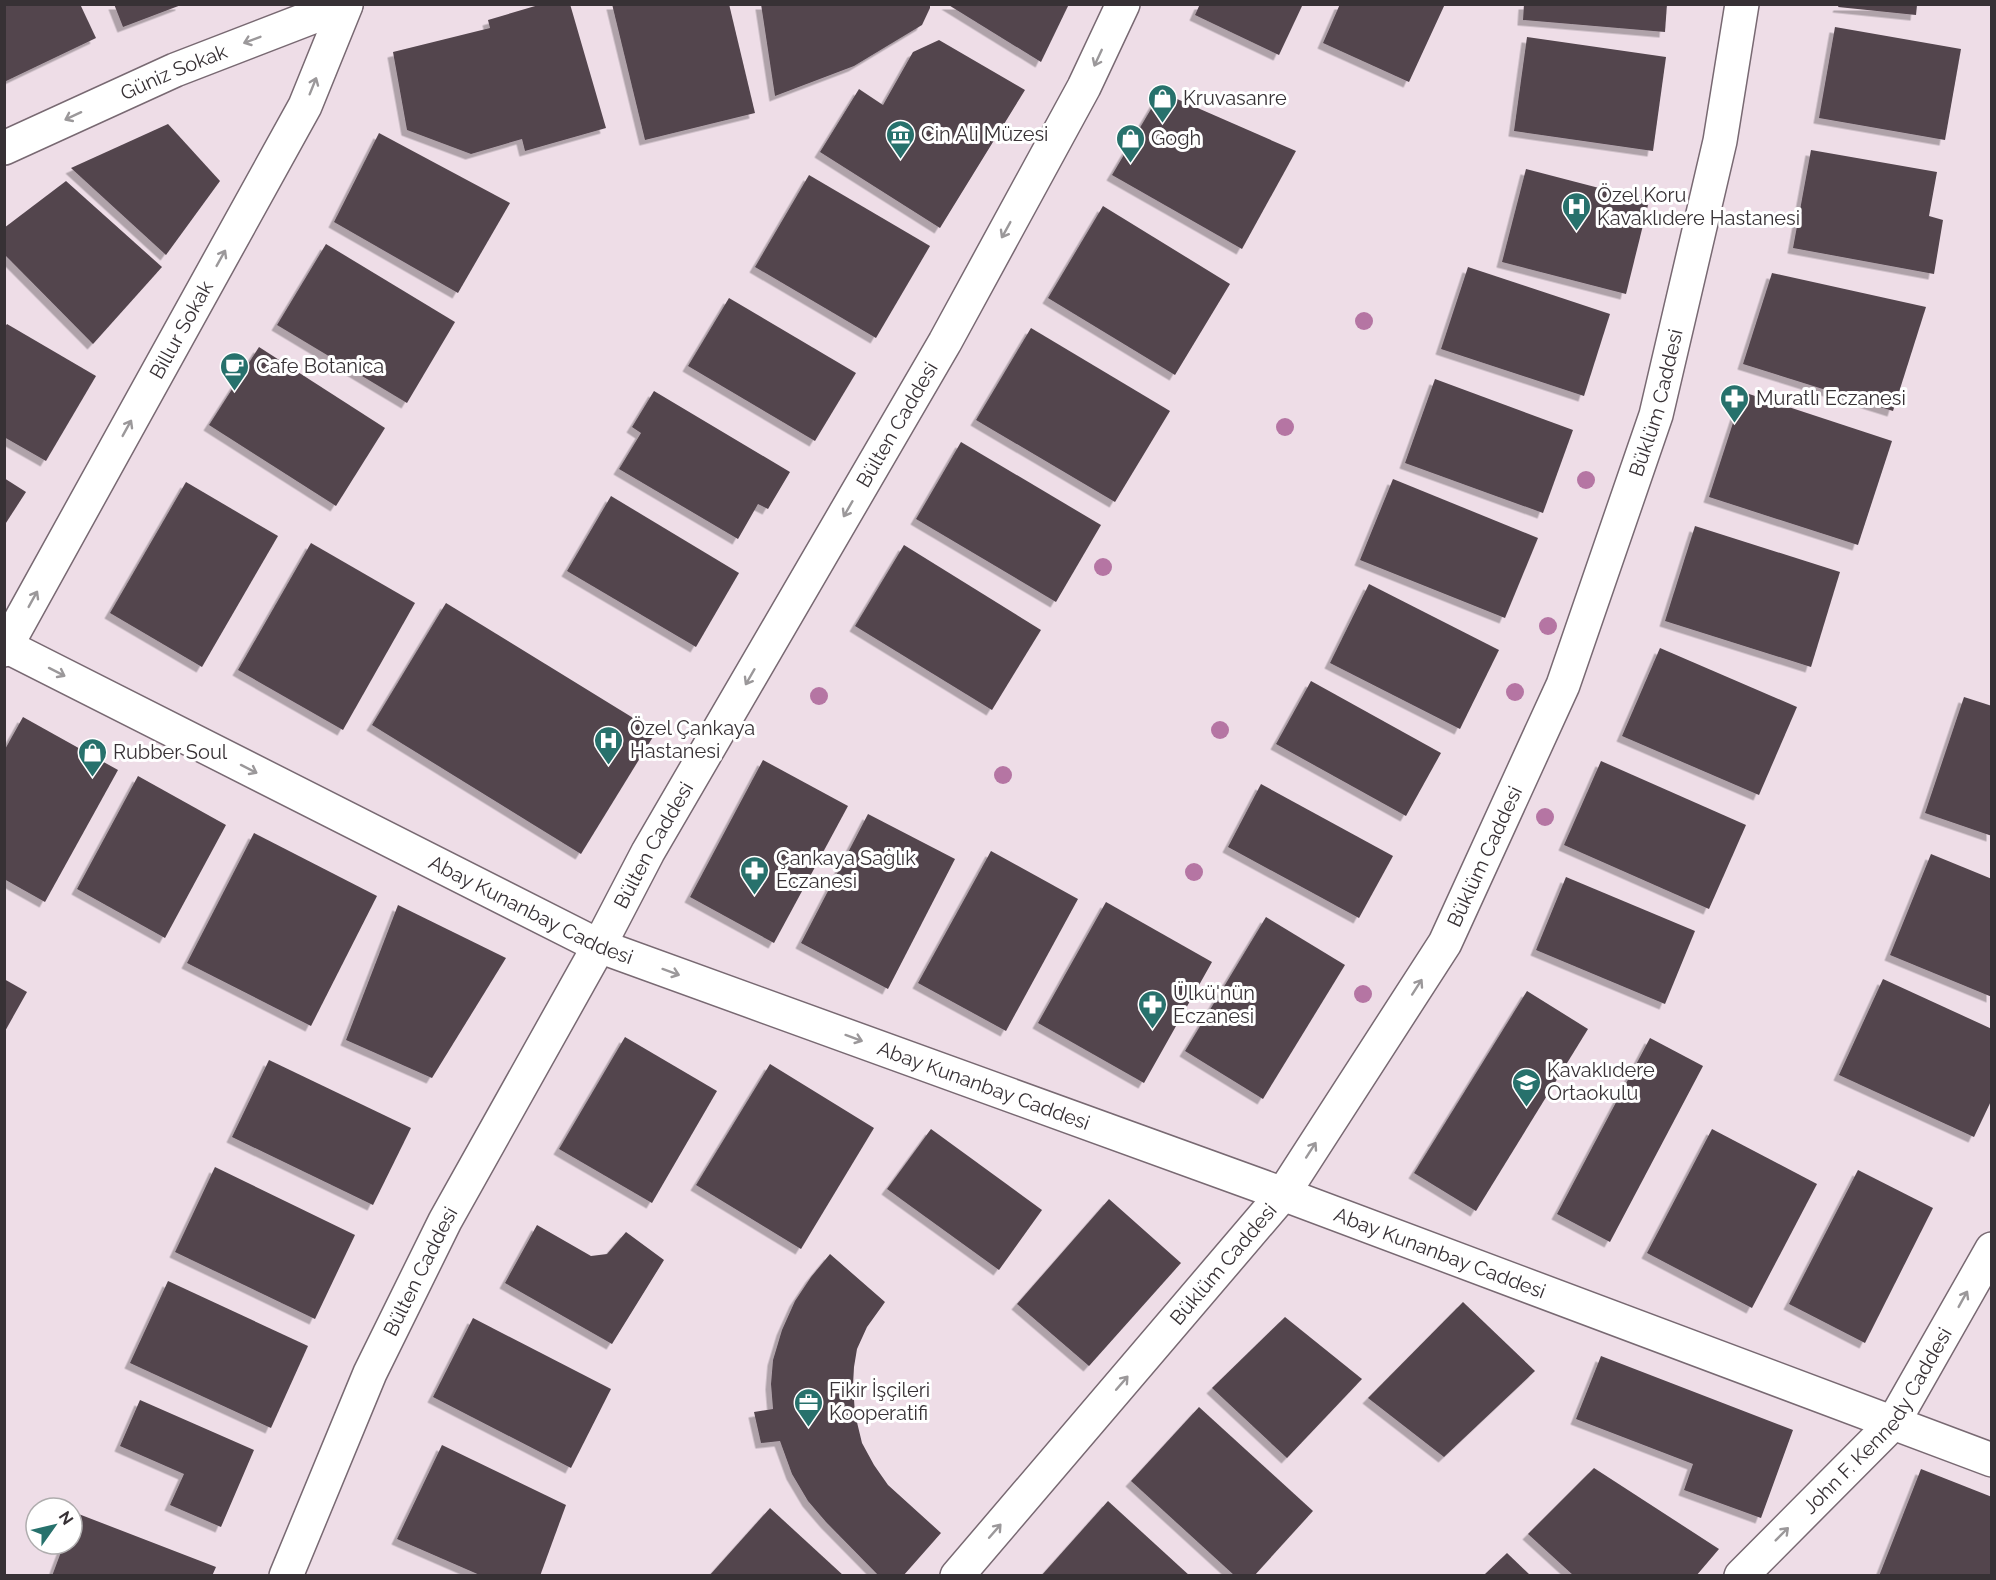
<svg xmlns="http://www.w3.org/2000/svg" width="1996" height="1580" viewBox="0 0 1996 1580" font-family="Raleway,sans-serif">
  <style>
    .building { fill: #53454d; filter: url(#shadow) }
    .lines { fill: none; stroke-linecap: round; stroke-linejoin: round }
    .minor-casing { stroke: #786972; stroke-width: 36 }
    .minor { stroke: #fff; stroke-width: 33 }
    .tree { fill: #b575a3 }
    .oneway { stroke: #9b989a }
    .labels { text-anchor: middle; stroke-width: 6; stroke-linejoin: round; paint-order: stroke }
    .street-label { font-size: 20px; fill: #373135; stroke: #fff }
    .poi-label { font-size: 20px; fill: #373135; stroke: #fff; text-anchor: start }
  </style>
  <defs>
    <filter id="shadow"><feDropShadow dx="-5.5" dy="5.5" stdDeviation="0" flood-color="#0004"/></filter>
  </defs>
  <rect width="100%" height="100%" fill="#eedde7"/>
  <!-- building -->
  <g class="building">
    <polygon points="4,4 80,4 96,38 4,82"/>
    <polygon points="114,4 181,4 181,5 123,27"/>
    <polygon points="542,4 570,4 606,128 525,151 522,139 471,154 407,130 393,52 490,28 488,20"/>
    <polygon points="612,4 729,4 755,113 645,140"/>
    <polygon points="761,4 930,4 930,8 922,25 854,66 775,96"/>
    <polygon points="947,4 1069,4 1041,62"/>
    <polygon points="1200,4 1303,4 1279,55 1195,15"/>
    <polygon points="1340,4 1445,4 1409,82 1323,43"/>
    <polygon points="1524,4 1667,4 1665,32 1523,20"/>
    <polygon points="1839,5 1917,5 1916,15 1838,7"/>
    <polygon points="1835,27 1961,49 1945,140 1819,118"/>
    <polygon points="1527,37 1666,57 1653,151 1514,131"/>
    <polygon points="939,40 1025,90 940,228 820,152 859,89 883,105 913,52"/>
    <polygon points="1161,92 1296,151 1242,249 1112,175"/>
    <polygon points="168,124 220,181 166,255 71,168"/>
    <polygon points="379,133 510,203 458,293 334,222"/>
    <polygon points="1811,150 1937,172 1929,216 1943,220 1934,274 1793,248"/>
    <polygon points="1526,169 1649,201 1626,294 1502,262"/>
    <polygon points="809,175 930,246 876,338 755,267"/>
    <polygon points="66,181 162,267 93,344 4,254 4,228"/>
    <polygon points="1103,206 1230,284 1175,375 1048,298"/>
    <polygon points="326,244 455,322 407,403 277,325"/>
    <polygon points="1468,267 1610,314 1584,396 1441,349"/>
    <polygon points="1772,273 1926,307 1893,411 1743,364"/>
    <polygon points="729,298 856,373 815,441 688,366"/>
    <polygon points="7,324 96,376 46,461 4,437 4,328"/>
    <polygon points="1031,328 1170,411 1115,502 976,420"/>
    <polygon points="259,347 385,428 336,506 209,425"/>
    <polygon points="1435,379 1573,430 1543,513 1405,463"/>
    <polygon points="654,391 790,472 768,509 758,504 738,539 619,469 641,433 632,427"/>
    <polygon points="1743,392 1892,441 1858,545 1709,497"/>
    <polygon points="961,442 1101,525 1056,602 916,519"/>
    <polygon points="4,478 26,492 4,526"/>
    <polygon points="1393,479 1538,538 1505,618 1360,560"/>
    <polygon points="186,482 278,536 202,667 110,613"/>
    <polygon points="611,496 739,573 696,647 567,571"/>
    <polygon points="1695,526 1840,572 1811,667 1665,621"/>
    <polygon points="311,543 415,603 343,730 238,670"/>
    <polygon points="904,545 1041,630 992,710 855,626"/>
    <polygon points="1369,584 1499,650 1460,729 1330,663"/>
    <polygon points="446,603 656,732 581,854 372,725"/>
    <polygon points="1660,648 1797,707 1759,795 1622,736"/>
    <polygon points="1311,681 1441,753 1406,816 1276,744"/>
    <polygon points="1964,697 1992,706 1992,836 1925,813"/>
    <polygon points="23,717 118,770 45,902 4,879 4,751"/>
    <polygon points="763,760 848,806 774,943 690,897"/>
    <polygon points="1601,761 1746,825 1709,909 1564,845"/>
    <polygon points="138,776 226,825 165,938 77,889"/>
    <polygon points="1261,784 1393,856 1359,918 1228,847"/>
    <polygon points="868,814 955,859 888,989 801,943"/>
    <polygon points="254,833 377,896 311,1026 187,963"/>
    <polygon points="991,851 1078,899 1006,1031 918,983"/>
    <polygon points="1931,854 1992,879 1992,997 1890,955"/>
    <polygon points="1566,877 1695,931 1665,1004 1536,950"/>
    <polygon points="1106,902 1212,962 1144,1083 1038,1023"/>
    <polygon points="398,905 506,958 432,1078 346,1040"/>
    <polygon points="1266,917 1345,965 1263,1099 1185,1051"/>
    <polygon points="4,979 27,992 4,1033"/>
    <polygon points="1883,979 1992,1029 1992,1099 1974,1137 1839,1075"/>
    <polygon points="1527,991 1588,1029 1476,1211 1414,1173"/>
    <polygon points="625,1037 717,1091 652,1203 559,1149"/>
    <polygon points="1650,1038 1703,1066 1610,1242 1557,1214"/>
    <polygon points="269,1060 411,1128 373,1205 232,1137"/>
    <polygon points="770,1064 874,1128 801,1249 696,1185"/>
    <polygon points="931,1129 1042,1210 999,1270 887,1189"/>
    <polygon points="1712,1129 1817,1184 1752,1308 1647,1253"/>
    <polygon points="215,1167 355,1235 315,1319 175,1252"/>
    <polygon points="1858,1170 1933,1208 1865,1343 1789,1304"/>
    <polygon points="1109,1199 1181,1263 1089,1366 1017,1304"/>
    <polygon points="537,1225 591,1256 607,1254 626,1232 664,1260 612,1344 505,1283"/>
    <polygon points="830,1254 885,1302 867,1327 857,1349 854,1367 853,1385 855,1414 862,1443 874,1465 888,1485 941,1533 903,1576 879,1576 826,1522 808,1501 792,1474 780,1441 761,1443 754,1412 773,1409 771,1384 773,1360 782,1330 795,1301 811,1277"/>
    <polygon points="168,1281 308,1346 271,1428 130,1363"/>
    <polygon points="1463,1302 1535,1371 1444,1457 1368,1398"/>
    <polygon points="1285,1317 1362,1379 1287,1458 1212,1388"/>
    <polygon points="473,1318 611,1389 571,1468 433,1397"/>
    <polygon points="1601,1356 1793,1430 1761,1518 1684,1490 1693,1464 1576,1419"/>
    <polygon points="140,1400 254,1450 221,1527 170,1505 184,1474 120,1446"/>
    <polygon points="1199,1407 1313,1511 1254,1576 1235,1576 1131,1481"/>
    <polygon points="442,1445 566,1505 540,1576 482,1576 397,1539"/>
    <polygon points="1594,1468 1719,1549 1696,1576 1574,1576 1528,1534"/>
    <polygon points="1921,1469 1992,1497 1992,1576 1879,1576"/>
    <polygon points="1108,1501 1190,1576 1041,1576"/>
    <polygon points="770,1508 844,1576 709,1576"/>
    <polygon points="76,1513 216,1567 212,1576 52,1576 64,1544 72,1544 72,1523"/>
    <polygon points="1507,1553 1531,1576 1483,1576"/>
  </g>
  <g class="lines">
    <defs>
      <g id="minor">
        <path id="s1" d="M 4,148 L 175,70 L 346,4"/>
        <path id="s2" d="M 4,645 L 599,946 L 1283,1194 L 1992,1460"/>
        <path id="s3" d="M 4,650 L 305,106 L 346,5"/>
        <path id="s4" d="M 286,1576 L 370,1373 L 445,1221 L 599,946 L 648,852 L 945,342 L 1084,87 L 1123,4"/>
        <path id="s5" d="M 957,1576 L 1283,1194 L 1445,943 L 1563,685 L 1656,415 L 1720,141 L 1742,4"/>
        <path id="s6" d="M 1741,1576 L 1893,1423 L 1992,1249"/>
      </g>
    </defs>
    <!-- minor casing -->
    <use href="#minor" class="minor-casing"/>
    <!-- minor -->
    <use href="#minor" class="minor"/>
  </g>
  <!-- trees -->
  <g class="tree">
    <circle cx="1364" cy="321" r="9"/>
    <circle cx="1285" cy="427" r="9"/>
    <circle cx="1586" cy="480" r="9"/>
    <circle cx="1103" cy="567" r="9"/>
    <circle cx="1548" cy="626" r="9"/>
    <circle cx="1515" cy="692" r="9"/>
    <circle cx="819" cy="696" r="9"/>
    <circle cx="1220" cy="730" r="9"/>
    <circle cx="1003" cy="775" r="9"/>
    <circle cx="1545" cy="817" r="9"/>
    <circle cx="1194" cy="872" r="9"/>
    <circle cx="1363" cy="994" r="9"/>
  </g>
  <!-- one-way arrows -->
  <defs><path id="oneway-shaft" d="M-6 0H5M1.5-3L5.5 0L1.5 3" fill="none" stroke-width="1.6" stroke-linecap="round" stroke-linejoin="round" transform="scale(1.5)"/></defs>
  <g class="oneway">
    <use href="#oneway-shaft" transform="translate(252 40) rotate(159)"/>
    <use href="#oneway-shaft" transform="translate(1098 58) rotate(115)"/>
    <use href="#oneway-shaft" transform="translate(313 86) rotate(-68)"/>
    <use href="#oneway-shaft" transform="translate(73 116) rotate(155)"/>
    <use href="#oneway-shaft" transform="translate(1006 230) rotate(119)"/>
    <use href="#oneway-shaft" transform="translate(221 258) rotate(-61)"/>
    <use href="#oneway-shaft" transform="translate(127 428) rotate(-61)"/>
    <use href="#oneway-shaft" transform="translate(848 509) rotate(120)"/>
    <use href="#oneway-shaft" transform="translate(33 599) rotate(-61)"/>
    <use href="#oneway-shaft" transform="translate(57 672) rotate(27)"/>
    <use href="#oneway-shaft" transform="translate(750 677) rotate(120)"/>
    <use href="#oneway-shaft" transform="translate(249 769) rotate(27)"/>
    <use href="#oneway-shaft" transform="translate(671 972) rotate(20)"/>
    <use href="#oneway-shaft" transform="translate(1417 987) rotate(-57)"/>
    <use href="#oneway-shaft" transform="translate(854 1038) rotate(20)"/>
    <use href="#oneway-shaft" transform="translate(1311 1150) rotate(-57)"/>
    <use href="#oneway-shaft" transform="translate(1963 1299) rotate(-61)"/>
    <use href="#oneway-shaft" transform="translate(1122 1383) rotate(-49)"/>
    <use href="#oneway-shaft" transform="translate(995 1531) rotate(-49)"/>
    <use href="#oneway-shaft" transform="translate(1782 1534) rotate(-45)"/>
  </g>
  <!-- icons -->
  <defs>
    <symbol id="shop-pin" viewBox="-11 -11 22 30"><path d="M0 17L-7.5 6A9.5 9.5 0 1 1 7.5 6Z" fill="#27716c" stroke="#fff"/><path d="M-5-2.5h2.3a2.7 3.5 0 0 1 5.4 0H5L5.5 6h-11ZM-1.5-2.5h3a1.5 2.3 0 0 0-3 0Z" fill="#fff"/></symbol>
    <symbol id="museum-pin" viewBox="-11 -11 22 30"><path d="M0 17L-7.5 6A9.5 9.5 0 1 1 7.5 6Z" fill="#27716c" stroke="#fff"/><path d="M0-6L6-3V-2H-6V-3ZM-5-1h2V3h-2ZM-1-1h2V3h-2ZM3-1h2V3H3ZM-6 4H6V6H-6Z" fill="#fff"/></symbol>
    <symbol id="hospital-pin" viewBox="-11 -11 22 30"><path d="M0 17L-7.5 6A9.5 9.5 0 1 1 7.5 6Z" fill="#27716c" stroke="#fff"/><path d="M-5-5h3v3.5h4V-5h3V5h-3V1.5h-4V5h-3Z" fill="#fff"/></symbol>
    <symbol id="cafe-pin" viewBox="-11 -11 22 30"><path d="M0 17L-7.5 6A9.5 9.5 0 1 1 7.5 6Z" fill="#27716c" stroke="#fff"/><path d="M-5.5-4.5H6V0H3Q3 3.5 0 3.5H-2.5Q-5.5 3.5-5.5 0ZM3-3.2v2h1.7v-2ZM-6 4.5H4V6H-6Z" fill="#fff"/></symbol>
    <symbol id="pharmacy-pin" viewBox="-11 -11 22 30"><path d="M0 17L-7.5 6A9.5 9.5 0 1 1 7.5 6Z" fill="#27716c" stroke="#fff"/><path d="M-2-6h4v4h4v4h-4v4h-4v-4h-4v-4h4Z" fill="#fff"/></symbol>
    <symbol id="school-pin" viewBox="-11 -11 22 30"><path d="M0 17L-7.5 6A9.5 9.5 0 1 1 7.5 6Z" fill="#27716c" stroke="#fff"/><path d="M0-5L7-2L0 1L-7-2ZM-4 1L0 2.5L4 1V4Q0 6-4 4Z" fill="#fff"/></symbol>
    <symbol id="office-pin" viewBox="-11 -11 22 30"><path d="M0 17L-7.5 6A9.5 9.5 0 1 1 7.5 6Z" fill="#27716c" stroke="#fff"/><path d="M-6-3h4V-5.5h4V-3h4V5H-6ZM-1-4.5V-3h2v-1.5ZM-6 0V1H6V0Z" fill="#fff"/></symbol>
  </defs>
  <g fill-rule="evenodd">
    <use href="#shop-pin" x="1146" y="82" width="33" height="45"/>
    <use href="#museum-pin" x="884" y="118" width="33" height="45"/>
    <use href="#shop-pin" x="1114" y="122" width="33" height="45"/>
    <use href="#hospital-pin" x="1560" y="190" width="33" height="45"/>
    <use href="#cafe-pin" x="218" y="350" width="33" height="45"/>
    <use href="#pharmacy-pin" x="1718" y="382" width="33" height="45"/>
    <use href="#hospital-pin" x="592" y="724" width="33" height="45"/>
    <use href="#shop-pin" x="76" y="736" width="33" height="45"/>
    <use href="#pharmacy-pin" x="738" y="854" width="33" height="45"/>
    <use href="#pharmacy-pin" x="1136" y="988" width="33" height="45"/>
    <use href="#school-pin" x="1510" y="1066" width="33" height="45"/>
    <use href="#office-pin" x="792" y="1386" width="33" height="45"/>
  </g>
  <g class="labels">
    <!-- street labels -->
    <g class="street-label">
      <text dy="7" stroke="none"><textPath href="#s1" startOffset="186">Güniz Sokak</textPath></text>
      <text dy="7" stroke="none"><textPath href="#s3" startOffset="366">Billur Sokak</textPath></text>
      <text dy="7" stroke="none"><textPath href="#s5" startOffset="1382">Büklüm Caddesi</textPath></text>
      <text dy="7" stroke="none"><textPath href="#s4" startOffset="1305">Bülten Caddesi</textPath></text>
      <text dy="7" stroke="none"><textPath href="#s4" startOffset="819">Bülten Caddesi</textPath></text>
      <text dy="7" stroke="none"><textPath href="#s5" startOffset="896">Büklüm Caddesi</textPath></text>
      <text dy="7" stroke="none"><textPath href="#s2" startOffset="590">Abay Kunanbay Caddesi</textPath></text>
      <text dy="7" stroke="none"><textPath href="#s2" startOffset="1076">Abay Kunanbay Caddesi</textPath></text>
      <text dy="7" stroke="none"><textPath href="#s2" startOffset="1562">Abay Kunanbay Caddesi</textPath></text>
      <text dy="7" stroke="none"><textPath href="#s5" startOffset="410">Büklüm Caddesi</textPath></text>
      <text dy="7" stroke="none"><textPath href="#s4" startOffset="333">Bülten Caddesi</textPath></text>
      <text dy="7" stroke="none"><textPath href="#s6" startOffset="208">John F. Kennedy Caddesi</textPath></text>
    </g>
    <!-- poi labels -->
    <g class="poi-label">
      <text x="1183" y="105">Kruvasanre</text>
      <text x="921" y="141">Cin Ali Müzesi</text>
      <text x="1151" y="145">Gogh</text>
      <text x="1597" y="202">Özel Koru<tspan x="1597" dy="23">Kavaklıdere Hastanesi</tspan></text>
      <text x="256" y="373">Cafe Botanica</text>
      <text x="1756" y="405">Muratlı Eczanesi</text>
      <text x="630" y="735">Özel Çankaya<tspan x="630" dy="23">Hastanesi</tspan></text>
      <text x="113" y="759">Rubber Soul</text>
      <text x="776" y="865">Çankaya Sağlık<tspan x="776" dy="23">Eczanesi</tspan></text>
      <text x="1173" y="1000">Ülkü'nün<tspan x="1173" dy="23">Eczanesi</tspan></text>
      <text x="1547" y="1077">Kavaklıdere<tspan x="1547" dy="23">Ortaokulu</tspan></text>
      <text x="829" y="1397">Fikir İşçileri<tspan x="829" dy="23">Kooperatifi</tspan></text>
    </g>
  </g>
  <!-- border -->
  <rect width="1996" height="1580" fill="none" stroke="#373135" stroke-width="12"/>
  <!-- north arrow -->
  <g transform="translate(54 1526) rotate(56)"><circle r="28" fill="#ffffff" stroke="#afadae" stroke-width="1.5"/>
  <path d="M0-4.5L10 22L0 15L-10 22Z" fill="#27716c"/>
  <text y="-9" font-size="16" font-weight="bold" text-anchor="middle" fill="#373135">N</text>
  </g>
</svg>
